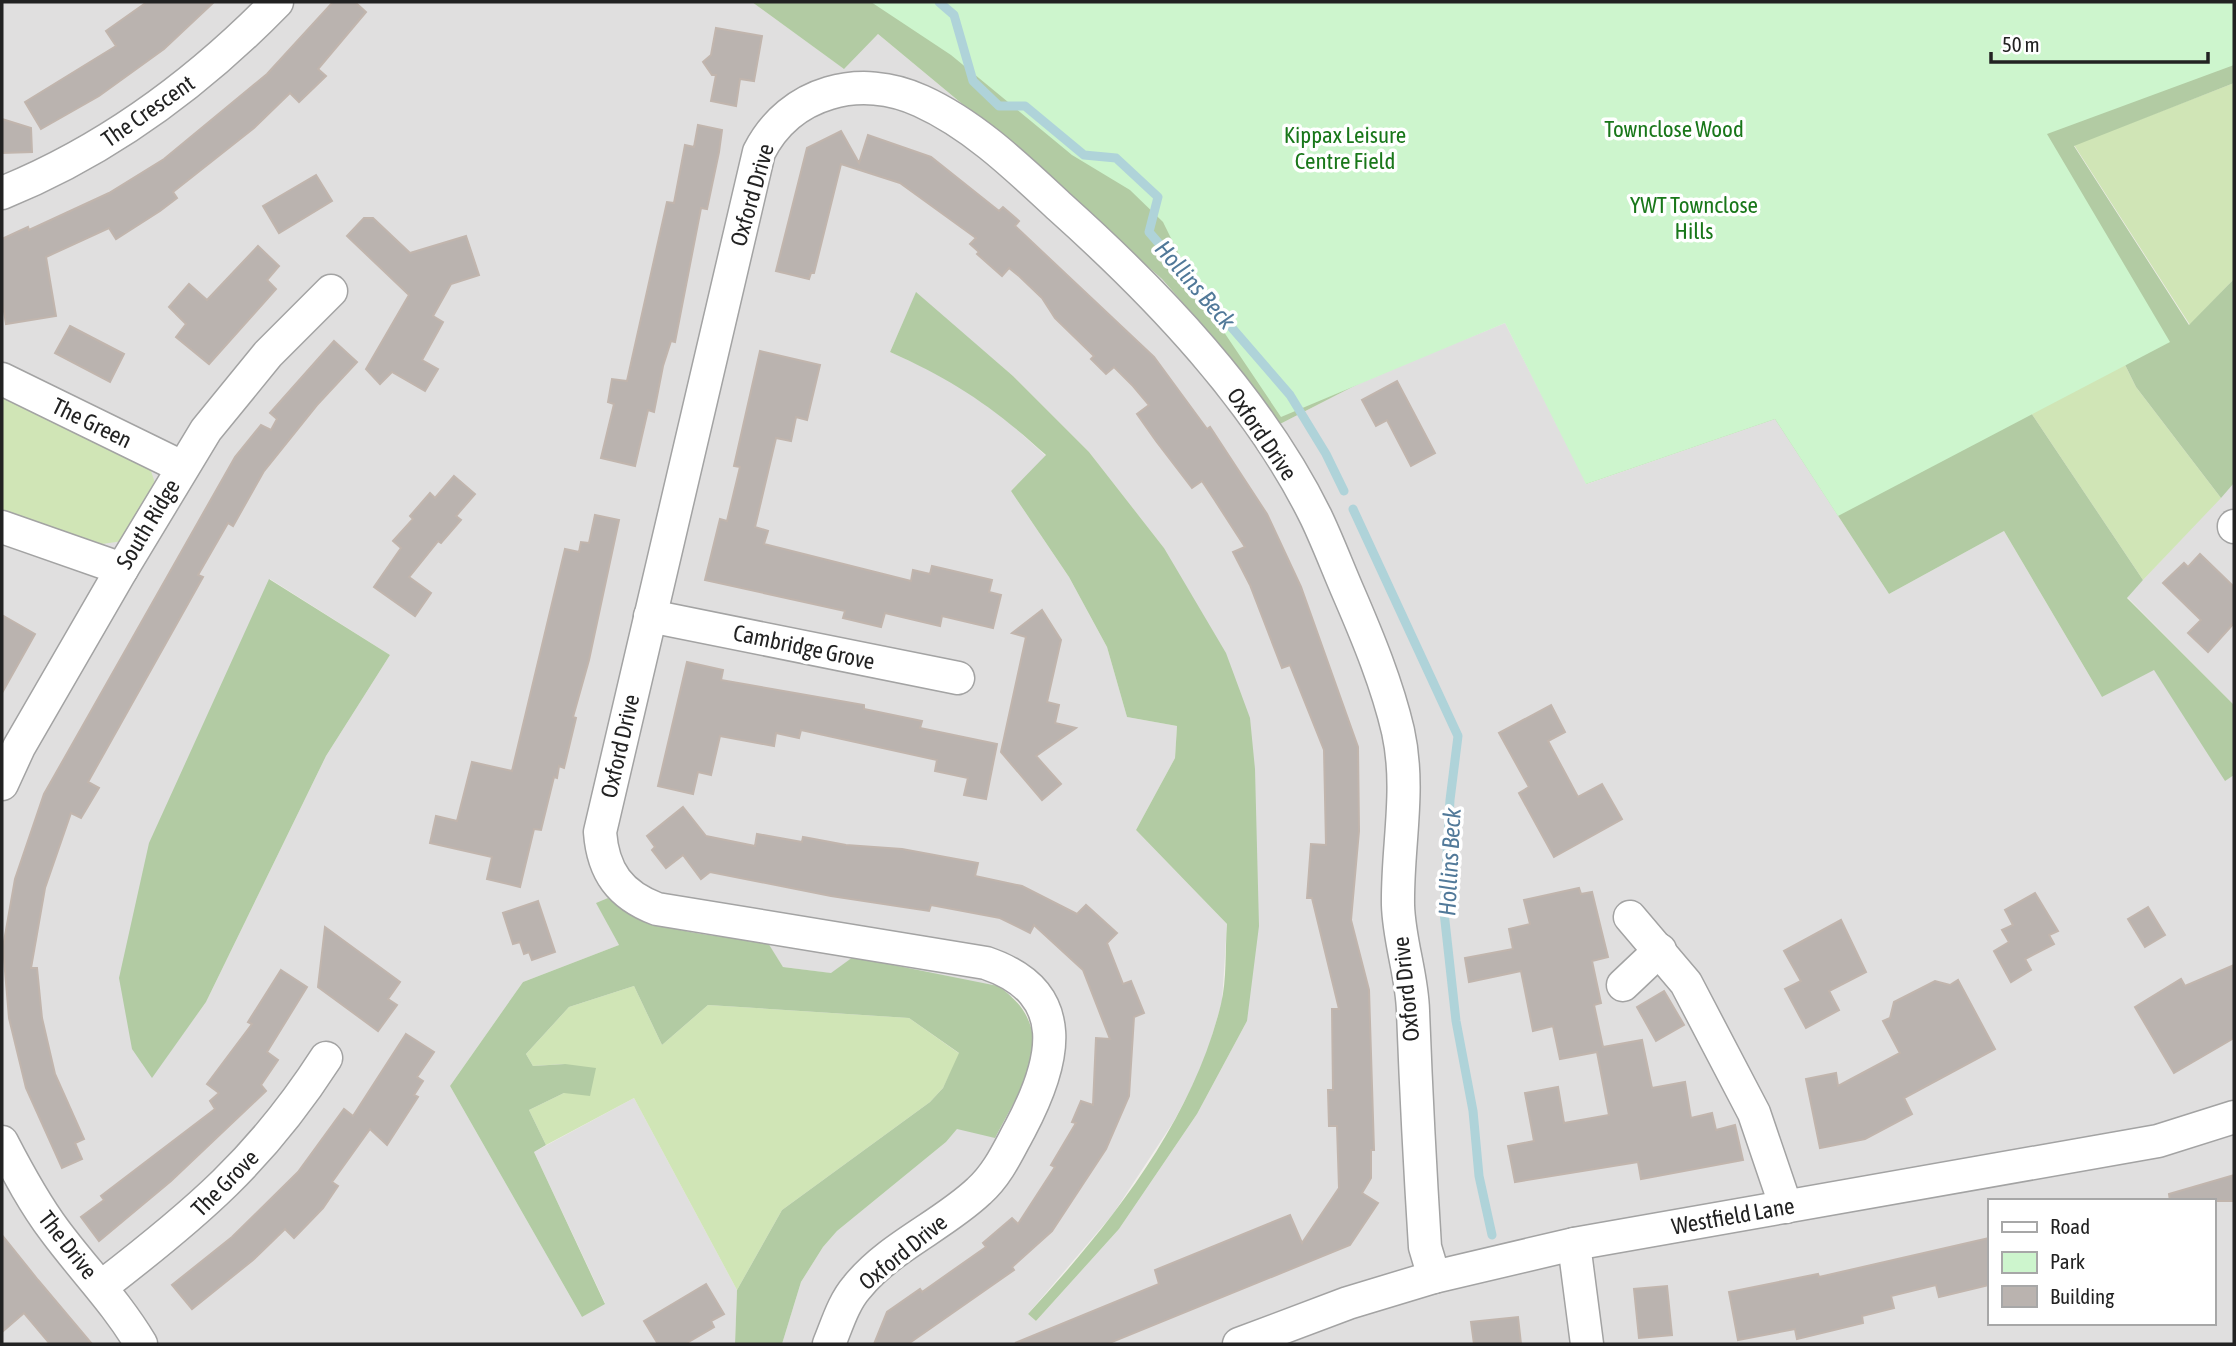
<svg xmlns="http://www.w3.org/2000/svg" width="2236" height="1346" viewBox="0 0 2236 1346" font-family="'Asap Condensed',sans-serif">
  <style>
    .residential { fill: #e0dfdf; fill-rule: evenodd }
    .grass { fill: #d0e5b6 }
    .forest { fill: #b2cba3 }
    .park { fill: #cdf5cd }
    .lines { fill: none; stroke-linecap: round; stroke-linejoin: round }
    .stream { stroke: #afd3d9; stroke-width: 9 }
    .building { fill: #bab3af; stroke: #c1b5ad; stroke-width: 2 }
    .minor-casing { stroke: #a3a3a3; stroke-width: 35 }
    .minor { stroke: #fff; stroke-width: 32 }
    .labels { text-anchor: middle; stroke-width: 7; stroke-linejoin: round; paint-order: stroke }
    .street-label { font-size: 23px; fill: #222; stroke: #fff }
    .park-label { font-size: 23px; fill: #19771a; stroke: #fff }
    .water-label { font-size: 24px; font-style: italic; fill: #517999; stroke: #fff }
  </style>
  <rect width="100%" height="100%" fill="#f1eeea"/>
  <!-- residential -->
  <g class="residential">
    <path d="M 2,2 L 752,2 L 843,68 L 878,34 L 984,122 L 1162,279 L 1226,352 L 1280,424 L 1368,379 L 1505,323 L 1587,484 L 1775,419 L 1889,594 L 2004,531 L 2102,697 L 2154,669 L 2225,780 L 2234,775 L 2234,1344 L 782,1344 L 801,1282 L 823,1247 L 837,1231 L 946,1142 L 1034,1033 L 1027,1014 L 1015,997 L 783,967 L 767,943 L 659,926 L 623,910 L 608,898 L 597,904 L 619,945 L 523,982 L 450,1086 L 582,1317 L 605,1303 L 534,1152 L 634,1098 L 737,1290 L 735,1344 L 2,1344 ZM 916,293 L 1013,376 L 1089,452 L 1164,548 L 1247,1021 L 1197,1114 L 1119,1229 L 1036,1321 L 1028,1314 L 1113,1214 L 1174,1121 L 1203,1066 L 1222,1002 L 1227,924 L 1136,830 L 1175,758 L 1177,726 L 1127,717 L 1107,647 L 1069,577 L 1011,491 L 1046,456 L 1001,415 L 945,377 L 890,352 ZM 270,579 L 390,655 L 326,756 L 206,1002 L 152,1077 ZM 1989,1201 L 2213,1201 L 2213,1323 L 1989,1323 Z"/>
    <polygon points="2234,483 2234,705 2127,597"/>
  </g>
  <!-- grass -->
  <g class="grass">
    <polygon points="2234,83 2234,279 2190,325 2074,145"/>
    <polygon points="2026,164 2136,387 2221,498 2143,580 2009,380"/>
    <polygon points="2,390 150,468 155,483 154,491 123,541 102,544 2,512"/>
    <polygon points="634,986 662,1045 708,1005 909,1018 960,1054 943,1088 930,1102 782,1210 737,1290 634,1098 546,1145 529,1110 564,1093 565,1064 533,1066 526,1054 569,1007"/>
  </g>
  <!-- forest -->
  <g class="forest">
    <polygon points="752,2 1016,2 1368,379 1280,424 1226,352 1162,279 984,122 878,34 844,69"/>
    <polygon points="1865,2 2234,2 2234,83 2074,146 2189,325 2234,279 2234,483 2221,498 2136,387 2026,164 2009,380 2143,580 2127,598 2234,705 2234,775 2225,781 2154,670 2102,697 2004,531 1889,594 1775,419 1586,484"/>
    <path d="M 916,292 L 1013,376 L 1089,452 L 1164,548 L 1226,653 L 1250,718 L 1255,769 L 1259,926 L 1247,1021 L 1197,1114 L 1119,1229 L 1036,1321 L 1028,1314 C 1109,1226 1192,1123 1221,1004 C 1227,980 1225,950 1227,924 L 1136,830 L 1175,758 L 1177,726 L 1127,717 L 1107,647 L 1069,577 L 1011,491 L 1046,455 C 993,407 955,381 890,352 Z"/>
    <polygon points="269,579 390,655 326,756 206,1002 152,1078 132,1049 119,978 149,843"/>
    <path d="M 608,898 C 652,934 713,934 768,943 L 783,967 L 831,973 L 853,957 L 998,986 C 1063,1031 1023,1084 995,1138 L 957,1129 L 946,1142 L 837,1231 L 823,1247 L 801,1282 L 782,1344 L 735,1344 L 737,1290 L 782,1210 L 930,1102 L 943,1088 L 959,1053 L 909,1018 L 708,1005 L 662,1045 L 634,986 L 569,1007 L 526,1054 L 533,1066 L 565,1064 L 596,1068 L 590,1096 L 564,1093 L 529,1110 L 546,1145 L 534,1152 L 605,1304 L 582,1317 L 450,1086 L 523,982 L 619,945 L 596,903 Z"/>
  </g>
  <!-- park -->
  <polygon class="park" points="871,2 2234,2 2234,65 2047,134 2170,342 1838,516 1775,419 1586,484 1505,323 1281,417 1199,295 1163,222 1130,190 1072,155 951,55"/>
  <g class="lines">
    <!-- stream -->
    <g class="stream">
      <polyline points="939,2 954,15 973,81 999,106 1025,106 1084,155 1116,158 1158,197 1149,232 1290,395 1326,454 1344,491"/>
      <polyline points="1353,509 1458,736 1450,800 1444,912 1456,1021 1473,1111 1479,1176 1492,1235"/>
    </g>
  </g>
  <!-- building -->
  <g class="building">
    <polygon points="147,2 214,2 164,49 99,96 41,129 25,102 116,46 106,31"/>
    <polygon points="333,2 355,2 366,12 318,69 326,76 299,102 290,93 254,128 173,192 177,198 160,211 116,239 109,228 46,257 56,316 6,324 2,299 2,239 28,227 29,230 109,193 164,159 267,74"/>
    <polygon points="716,28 762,36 754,81 740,79 736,106 711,101 716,75 712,75 703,62 711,55"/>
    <polygon points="2,119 31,128 32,152 2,153"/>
    <polygon points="698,125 722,130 719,152 707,209 701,208 675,342 671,341 663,366 654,412 648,410 635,466 601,458 614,404 608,402 612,379 627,381 667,202 674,203 685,145 694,147"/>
    <polygon points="841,131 859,163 868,135 931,157 999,211 1003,207 1019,221 1015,226 1154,357 1207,429 1210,427 1267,514 1301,587 1358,747 1359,831 1351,920 1369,990 1374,1150 1371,1150 1371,1178 1362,1193 1378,1203 1350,1245 1107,1344 1015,1343 1159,1284 1155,1270 1290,1215 1302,1243 1339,1188 1337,1126 1329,1126 1328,1090 1333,1090 1332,1009 1339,1009 1312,898 1307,898 1311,844 1326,845 1324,750 1290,665 1282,668 1250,585 1233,552 1245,547 1214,499 1202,481 1192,488 1156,441 1137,414 1149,405 1133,386 1114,367 1106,374 1091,359 1094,356 1055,318 1042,298 1019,276 1009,268 1002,276 977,254 979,252 970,244 976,238 900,183 841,164 814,273 811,273 809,279 776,271 807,148"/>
    <polygon points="316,175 332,201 279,233 263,206"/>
    <polygon points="364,218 373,218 410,253 466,236 479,275 451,284 433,316 443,322 422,360 438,369 425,391 392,372 380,384 366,369 409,295 347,236"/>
    <polygon points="258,246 279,266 267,280 276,289 209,364 176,337 186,324 169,307 189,284 207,300"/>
    <polygon points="70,326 124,354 110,382 55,353"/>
    <polygon points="334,341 357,362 317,405 264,471 233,526 228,523 198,575 203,577 88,782 99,788 81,818 71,813 45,888 31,968 37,968 42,1018 55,1074 84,1139 75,1143 82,1159 62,1168 26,1088 9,1018 3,947 15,879 44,794 235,457 261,425 271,430 277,419 270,413"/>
    <polygon points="760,351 820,365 807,420 796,417 791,441 776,438 755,527 768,531 764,544 911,581 913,570 930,574 932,566 992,580 989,592 1001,595 993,628 942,616 940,626 885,613 881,627 843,618 845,611 705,580 720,519 727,521 740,467 734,466"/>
    <polygon points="1397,381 1435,453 1411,466 1387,420 1376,426 1362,400"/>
    <polygon points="454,476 475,494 456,516 461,520 441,543 438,541 409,577 431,593 415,616 374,587 401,548 393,541 413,519 410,516 430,493 435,498"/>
    <polygon points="595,515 619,520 589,660 573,717 576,718 564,768 559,766 557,778 554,777 541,830 534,829 520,887 487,879 492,857 430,843 436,816 457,821 472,762 512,771 565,549 579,552 581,542 589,543"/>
    <polygon points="2200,554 2234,587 2234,623 2208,652 2188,633 2201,620 2163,583 2184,563 2188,567"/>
    <polygon points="1042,610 1061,640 1047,702 1059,705 1055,723 1076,728 1036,756 1061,784 1042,800 1001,752 1026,637 1012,633"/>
    <polygon points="2,615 35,634 2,693"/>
    <polygon points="687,662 723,670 721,680 864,705 864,709 922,721 920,728 997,744 986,799 964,795 968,778 935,771 937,760 801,730 799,738 776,733 774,746 720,736 711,775 698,772 693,794 658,786"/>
    <polygon points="1551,705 1565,732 1548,741 1578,797 1602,784 1622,819 1554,857 1519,793 1529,787 1499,733"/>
    <polygon points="683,807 706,836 755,846 757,834 802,842 803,837 846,845 902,849 978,863 975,876 1022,886 1077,914 1086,905 1117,933 1107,943 1123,984 1131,981 1144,1013 1134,1017 1129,1096 1106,1149 1052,1231 1012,1267 1014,1270 908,1344 874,1344 887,1312 920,1289 922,1292 986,1247 983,1243 1012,1218 1018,1224 1055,1167 1051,1165 1076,1123 1072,1122 1081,1101 1093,1105 1096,1038 1110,1039 1083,970 1034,925 1030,933 1000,918 931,905 929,911 831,896 710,872 701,879 683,855 666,868 652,850 655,847 647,836"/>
    <polygon points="1579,888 1581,894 1592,892 1608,957 1592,961 1601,1003 1594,1005 1603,1047 1642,1040 1652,1088 1685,1082 1691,1118 1712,1113 1716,1130 1735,1125 1743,1160 1641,1179 1638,1162 1515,1182 1508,1146 1534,1141 1525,1093 1558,1087 1564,1123 1609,1115 1597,1052 1560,1059 1553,1026 1533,1031 1521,971 1469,982 1465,958 1513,949 1509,929 1530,924 1524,900"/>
    <polygon points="2035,893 2058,931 2049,935 2054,944 2025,959 2031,970 2011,982 1994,951 2009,942 2002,930 2013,925 2005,910"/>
    <polygon points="538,901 555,952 532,960 529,952 524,954 520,942 513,944 503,913"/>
    <polygon points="2148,907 2165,935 2145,947 2128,919"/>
    <polygon points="1841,920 1866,972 1829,991 1839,1010 1806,1028 1785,989 1801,981 1784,951"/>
    <polygon points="325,927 400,982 388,999 397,1005 378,1031 318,987"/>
    <polygon points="2234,965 2234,1038 2174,1073 2135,1007 2181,979 2185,986"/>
    <polygon points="281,970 307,987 267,1052 278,1060 261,1085 266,1091 171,1181 99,1241 81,1217 104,1200 101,1196 215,1109 210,1101 219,1093 207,1084 252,1024 248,1022"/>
    <polygon points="1958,980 1995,1049 1904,1098 1912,1114 1865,1139 1820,1148 1806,1079 1836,1073 1838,1086 1900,1053 1883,1021 1890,1018 1894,1002 1935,981 1950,985"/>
    <polygon points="1664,991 1684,1025 1656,1041 1637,1007"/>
    <polygon points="406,1034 434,1052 417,1077 423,1081 414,1095 418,1097 387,1145 370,1129 332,1182 338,1186 323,1208 294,1238 285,1229 253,1260 192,1309 172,1285 232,1237 298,1172 344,1109 353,1116"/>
    <polygon points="2234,1175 2234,1201 2170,1201 2169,1194"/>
    <polygon points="2,1235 38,1280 92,1344 50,1344 24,1313 2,1332"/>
    <polygon points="1989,1238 1989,1285 1939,1297 1936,1285 1891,1296 1894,1308 1862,1316 1863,1323 1797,1339 1795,1329 1738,1340 1729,1292 1818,1274 1819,1277"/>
    <polygon points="706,1284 724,1314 711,1321 714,1327 685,1344 658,1344 644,1321"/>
    <polygon points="1667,1286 1672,1335 1639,1338 1634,1289"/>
    <polygon points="1518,1317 1521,1344 1474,1344 1471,1322"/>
  </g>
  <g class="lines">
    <defs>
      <g id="minor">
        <path d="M 2,193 C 108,150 197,84 277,2"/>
        <polyline points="2,379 182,467"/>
        <polyline points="2234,526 2234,527"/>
        <polyline points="2,527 122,569"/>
        <polyline points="650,616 958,678"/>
        <polyline points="2,784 19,747 122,569 206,430 268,354 331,291"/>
        <polyline points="1630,917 1686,983 1754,1113 1786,1207"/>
        <polyline points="1623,985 1660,950"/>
        <path d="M 2,1142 C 18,1173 34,1203 55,1231 C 84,1270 116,1302 141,1344"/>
        <polyline points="1574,1244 1587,1344"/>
        <path d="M 101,1287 C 196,1214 261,1159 326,1058"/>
        <path d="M 829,1344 C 837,1325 843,1303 857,1287 C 889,1247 942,1226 979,1191 C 998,1174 1008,1151 1020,1129 C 1055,1063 1074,993 986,963 L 657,909 C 620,895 603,872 600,832 L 759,152 C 790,91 861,73 921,101 C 974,125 1018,168 1060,207 C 1157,294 1258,399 1316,517 C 1328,542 1338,569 1349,594 C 1368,638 1387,684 1398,731 C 1411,790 1397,846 1398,905 C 1399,941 1412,975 1413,1011 C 1416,1090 1420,1168 1425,1247 L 1434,1277"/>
        <polyline points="1239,1344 1348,1303 1434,1277 1574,1244 2158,1141 2234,1117"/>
      </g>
    </defs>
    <!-- minor casing -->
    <use href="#minor" class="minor-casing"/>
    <!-- minor -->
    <use href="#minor" class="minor"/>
  </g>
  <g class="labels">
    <!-- street labels -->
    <g class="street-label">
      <text transform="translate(148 111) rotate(-35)" y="8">The Crescent</text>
      <text transform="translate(752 195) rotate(-74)" y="8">Oxford Drive</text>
      <text transform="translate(92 423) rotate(26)" y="8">The Green</text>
      <text transform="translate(1262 434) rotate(56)" y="8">Oxford Drive</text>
      <text transform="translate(148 524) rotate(-59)" y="8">South Ridge</text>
      <text transform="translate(804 647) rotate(12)" y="8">Cambridge Grove</text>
      <text transform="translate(620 746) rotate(-77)" y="8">Oxford Drive</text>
      <text transform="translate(1406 989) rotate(-96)" y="8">Oxford Drive</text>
      <text transform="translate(225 1183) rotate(-45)" y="8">The Grove</text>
      <text transform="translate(1733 1216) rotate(-10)" y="8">Westfield Lane</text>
      <text transform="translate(68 1245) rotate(52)" y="8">The Drive</text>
      <text transform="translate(903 1252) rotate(-39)" y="8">Oxford Drive</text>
    </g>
    <!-- park labels -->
    <g class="park-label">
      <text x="1674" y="137">Townclose Wood</text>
      <text x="1345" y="143">Kippax Leisure<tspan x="1345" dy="26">Centre Field</tspan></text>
      <text x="1694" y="213">YWT Townclose<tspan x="1694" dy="26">Hills</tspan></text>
    </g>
    <!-- water labels -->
    <g class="water-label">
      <text transform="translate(1195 285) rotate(49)" y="8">Hollins Beck</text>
      <text transform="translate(1450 862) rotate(-87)" y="8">Hollins Beck</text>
    </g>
  </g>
  <!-- border -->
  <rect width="2236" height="1346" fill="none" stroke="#222222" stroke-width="7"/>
  <!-- legend -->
  <rect x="1988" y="1199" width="228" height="126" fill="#ffffff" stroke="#a7a7a7" stroke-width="2"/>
  <rect x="2002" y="1222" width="35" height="10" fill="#ffffff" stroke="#a7a7a7" stroke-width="2"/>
  <text x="2050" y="1234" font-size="21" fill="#222222">Road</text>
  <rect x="2002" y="1252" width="35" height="21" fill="#cdf5cd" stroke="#a7a7a7" stroke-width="2"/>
  <text x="2050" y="1269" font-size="21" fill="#222222">Park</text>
  <rect x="2002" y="1286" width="35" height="21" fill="#bab3af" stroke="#a7a7a7" stroke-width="2"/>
  <text x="2050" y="1304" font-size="21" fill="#222222">Building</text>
  <!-- scale -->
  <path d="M1991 52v10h217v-10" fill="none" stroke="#222222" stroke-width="3.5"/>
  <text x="2002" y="52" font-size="21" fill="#222222" stroke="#ffffff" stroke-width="5" paint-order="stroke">50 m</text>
</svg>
